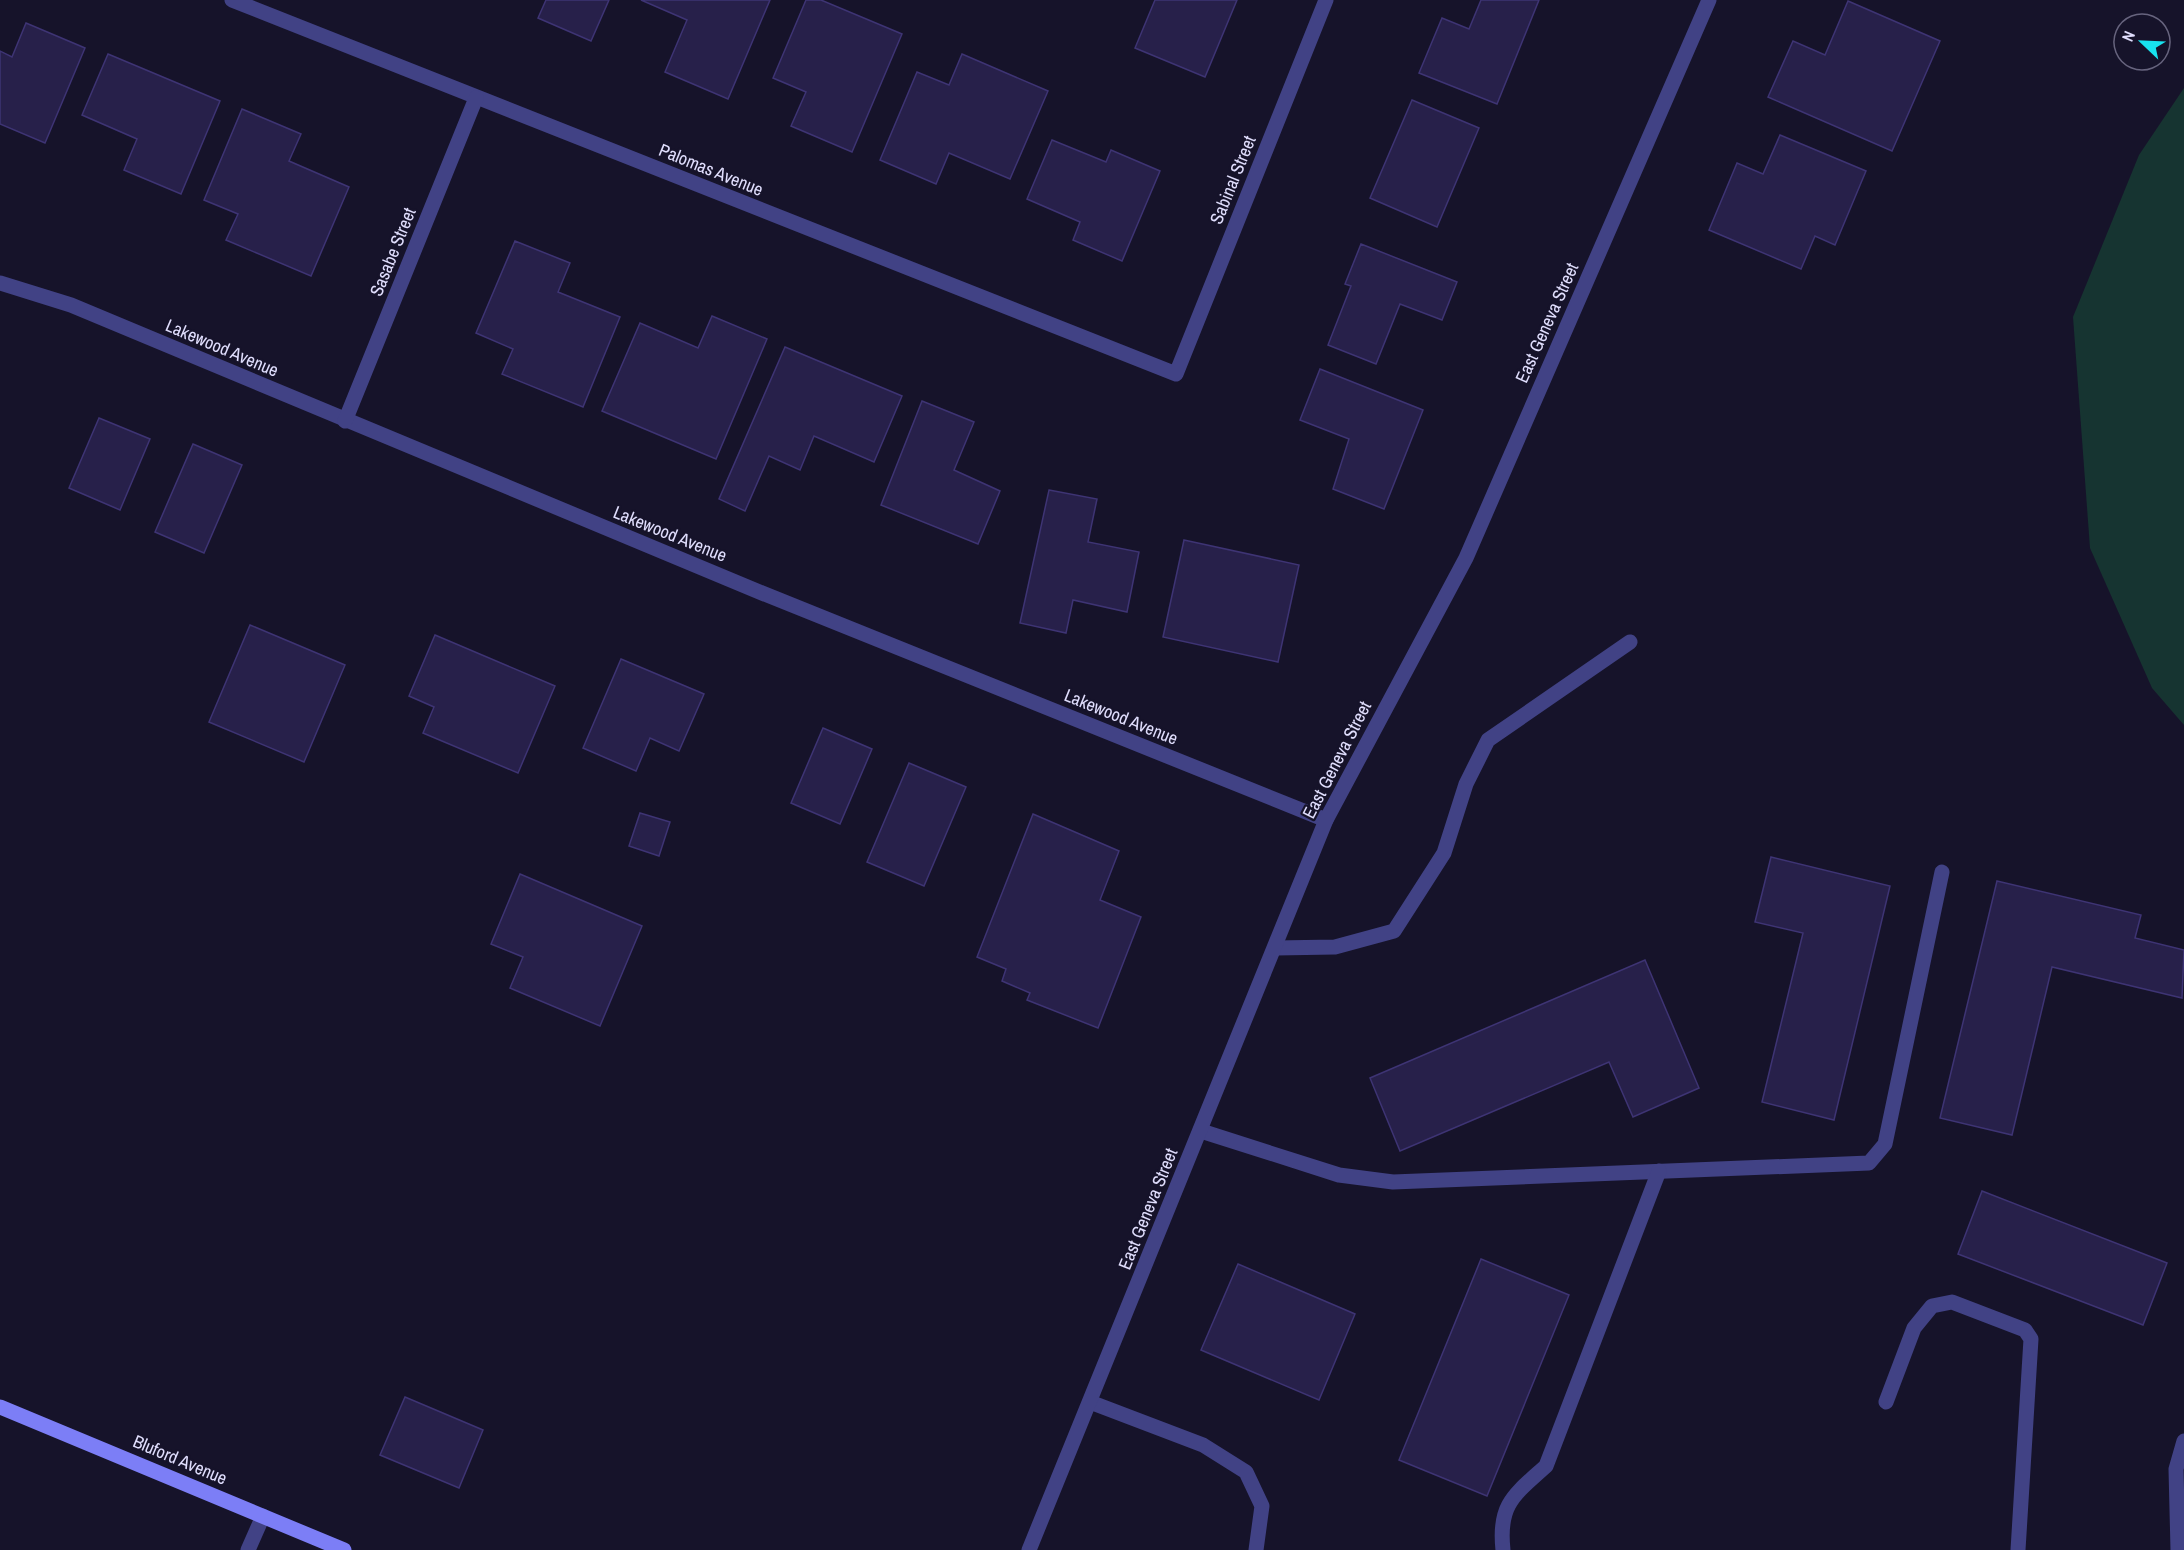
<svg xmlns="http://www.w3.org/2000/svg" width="2184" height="1550" viewBox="0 0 2184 1550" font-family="'Archivo Narrow',sans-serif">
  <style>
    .green { fill: #163431 }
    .building { fill: #27204a; stroke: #3e3474; stroke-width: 1.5 }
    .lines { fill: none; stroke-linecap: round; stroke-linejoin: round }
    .lane { stroke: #414285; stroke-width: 15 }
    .street { stroke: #414285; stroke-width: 15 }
    .secondary { stroke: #7c7ef6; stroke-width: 15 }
    .labels { text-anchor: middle; stroke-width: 4.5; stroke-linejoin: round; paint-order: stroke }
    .street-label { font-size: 18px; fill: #e0defd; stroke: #16132a }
  </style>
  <rect width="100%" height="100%" fill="#16132a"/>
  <!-- green -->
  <polygon class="green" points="2184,88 2184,725 2152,688 2090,548 2073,317 2139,155"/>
  <!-- building -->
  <g class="building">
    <polygon points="546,0 609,0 591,41 538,18"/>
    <polygon points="641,0 770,0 728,99 665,72 687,20"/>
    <polygon points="806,0 821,0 902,34 852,152 791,126 806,92 773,78"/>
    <polygon points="1155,0 1237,0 1205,77 1135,48"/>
    <polygon points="1481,0 1539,0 1497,104 1419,73 1442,18 1469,29"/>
    <polygon points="1848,1 1940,41 1892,151 1768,97 1793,41 1825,55"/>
    <polygon points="26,23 85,48 45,143 0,124 0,51 12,57"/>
    <polygon points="108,54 220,101 181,194 124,170 137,139 82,115"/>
    <polygon points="962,54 1048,91 1010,179 949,153 936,184 880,160 917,72 949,85"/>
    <polygon points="1412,100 1479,128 1437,227 1370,198"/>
    <polygon points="242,109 301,134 289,161 349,187 311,276 226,240 238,214 204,200"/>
    <polygon points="1780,135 1866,171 1835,245 1815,236 1801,269 1709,230 1737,163 1763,174"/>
    <polygon points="1052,140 1106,162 1111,150 1160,171 1122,261 1073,240 1080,222 1027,199"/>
    <polygon points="515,241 570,263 558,292 620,317 583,407 502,374 513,349 476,333"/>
    <polygon points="1361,244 1457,282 1442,320 1400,304 1376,364 1328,345 1351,286 1345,284"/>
    <polygon points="712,316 767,339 716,459 602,411 640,323 698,348"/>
    <polygon points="785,347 902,396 874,462 814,436 800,470 769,456 745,511 719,499"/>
    <polygon points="1320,369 1423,410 1384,509 1333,489 1349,439 1300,420"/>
    <polygon points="922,401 974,422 954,470 1000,491 978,544 881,505"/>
    <polygon points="99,418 150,439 120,510 69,488"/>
    <polygon points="193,444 242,465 204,553 155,532"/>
    <polygon points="1049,490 1097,499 1088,542 1139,552 1127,612 1073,600 1066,633 1020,623"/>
    <polygon points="1184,540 1299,565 1278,662 1163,637"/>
    <polygon points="250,625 345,665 304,762 209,722"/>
    <polygon points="435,635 555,686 518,773 423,733 434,707 409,696"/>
    <polygon points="621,659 704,694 679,751 650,738 636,771 583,748"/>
    <polygon points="823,728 872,749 840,824 791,803"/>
    <polygon points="909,763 966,787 924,886 867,862"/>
    <polygon points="640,813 670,822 659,856 629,846"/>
    <polygon points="1033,814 1119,851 1100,900 1141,917 1098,1028 1027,1000 1030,993 1002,981 1006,969 977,957"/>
    <polygon points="1771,857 1890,886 1834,1120 1762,1102 1803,933 1755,922"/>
    <polygon points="520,874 642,926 600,1026 510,988 523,957 491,944"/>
    <polygon points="1997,881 2141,915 2135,938 2184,950 2182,998 2052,967 2012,1135 1940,1118"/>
    <polygon points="1645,960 1699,1088 1633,1117 1609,1062 1400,1151 1370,1078"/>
    <polygon points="1982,1191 2167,1263 2143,1325 1958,1254"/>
    <polygon points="1481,1259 1569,1295 1487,1496 1399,1460"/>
    <polygon points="1238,1264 1355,1314 1319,1400 1201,1350"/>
    <polygon points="405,1397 483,1430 459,1488 380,1455"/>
  </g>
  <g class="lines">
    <!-- lane -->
    <g class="lane">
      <polyline points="1276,948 1335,947 1394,931 1444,853 1466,784 1488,740 1630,642"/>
      <polyline points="1201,1131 1339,1175 1393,1182 1869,1163 1885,1144 1942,872"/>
      <polyline points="1090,1402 1203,1445 1246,1472 1262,1506 1256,1550"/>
      <polyline points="1886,1402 1914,1328 1932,1306 1952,1302 2025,1330 2031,1339 2018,1550"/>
      <polyline points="248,1550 263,1516"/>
      <path d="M 1503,1550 C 1498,1504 1514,1495 1546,1466 L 1659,1171"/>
      <polyline points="2178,1550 2176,1469 2184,1441"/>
    </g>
    <!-- street -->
    <g class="street">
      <polyline points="232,0 1176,374 1326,0"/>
      <polyline points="0,283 71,305 762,593 1326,820"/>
      <polyline points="345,421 476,98"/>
      <polyline points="1029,1550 1326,820 1466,558 1709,0"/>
    </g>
    <!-- secondary -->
    <polyline class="secondary" points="0,1407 344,1550"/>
  </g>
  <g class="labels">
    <!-- street labels -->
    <g class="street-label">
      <text transform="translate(711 170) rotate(22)" y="6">Palomas Avenue</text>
      <text transform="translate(1233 180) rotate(-68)" y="6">Sabinal Street</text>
      <text transform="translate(393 252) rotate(-68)" y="6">Sasabe Street</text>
      <text transform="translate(1547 323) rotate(-66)" y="6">East Geneva Street</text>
      <text transform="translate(222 348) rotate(23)" y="6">Lakewood Avenue</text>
      <text transform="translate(670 534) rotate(22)" y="6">Lakewood Avenue</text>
      <text transform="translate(1121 717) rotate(22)" y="6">Lakewood Avenue</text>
      <text transform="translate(1337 760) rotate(-63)" y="6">East Geneva Street</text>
      <text transform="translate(1148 1209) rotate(-68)" y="6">East Geneva Street</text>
      <text transform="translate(180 1460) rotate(23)" y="6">Bluford Avenue</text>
    </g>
  </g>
  <!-- north arrow -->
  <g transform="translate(2142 42) rotate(293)"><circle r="28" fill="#16132a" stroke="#67647e" stroke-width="1.5"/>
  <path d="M0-4.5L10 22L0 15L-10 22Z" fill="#18e3ef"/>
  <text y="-9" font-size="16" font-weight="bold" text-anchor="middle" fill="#e0defd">N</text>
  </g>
</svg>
